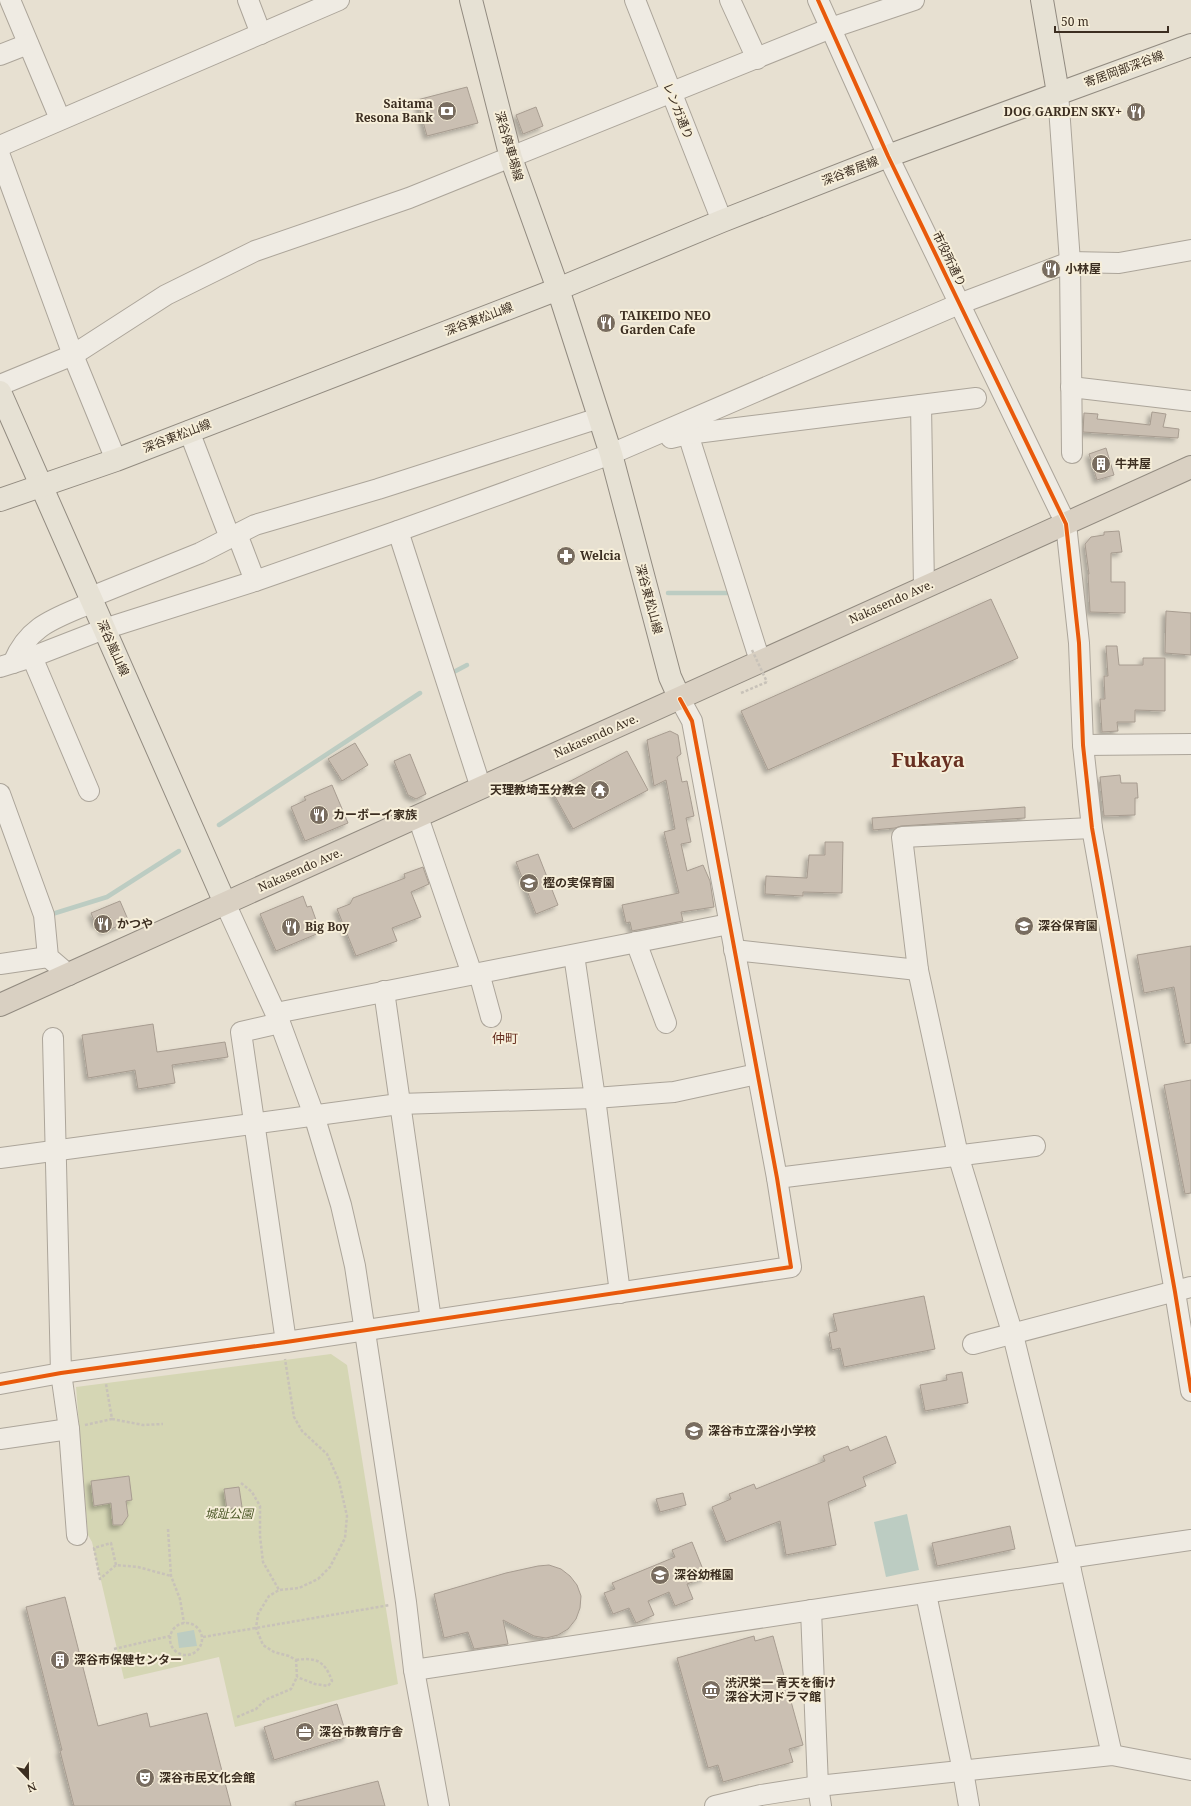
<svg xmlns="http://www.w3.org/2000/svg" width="1191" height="1806" viewBox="0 0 1191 1806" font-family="'Noto Serif','Noto Sans JP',serif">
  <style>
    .green { fill: #d5d6b4 }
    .water { fill: #bcccc2 }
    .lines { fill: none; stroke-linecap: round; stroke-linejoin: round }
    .stream { stroke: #bcccc2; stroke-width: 4.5 }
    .building { fill: #cabfb2; stroke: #a79c90; filter: url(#shadow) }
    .minor-casing { stroke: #aca59a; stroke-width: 22 }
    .major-casing { stroke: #928b80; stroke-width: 24 }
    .highway-casing { stroke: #928b80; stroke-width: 24 }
    .path { stroke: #c8c2b9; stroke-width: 2.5; stroke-dasharray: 3 2; stroke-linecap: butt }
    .minor { stroke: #efebe3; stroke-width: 20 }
    .major { stroke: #e6e1d4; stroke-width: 22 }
    .highway { stroke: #d9d0c2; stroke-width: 22 }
    .path-bridge { stroke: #c8c2b9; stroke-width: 2.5; stroke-dasharray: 3 2; stroke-linecap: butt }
    .cycleway-casing { stroke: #f6eed9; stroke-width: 6 }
    .cycleway { stroke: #e8590c; stroke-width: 4 }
    .labels { text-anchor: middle; stroke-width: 4; stroke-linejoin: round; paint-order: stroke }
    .street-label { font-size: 12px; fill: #3c2e21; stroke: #f6eed9 }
    .poi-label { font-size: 12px; font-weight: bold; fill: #3c2e21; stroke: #f6eed9; text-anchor: start }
    .park-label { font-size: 12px; font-style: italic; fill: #4c5828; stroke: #f6eed9 }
    .neighbourhood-label { font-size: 13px; fill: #683021; stroke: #f6eed9 }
    .town-label { font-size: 20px; font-weight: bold; fill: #683021; stroke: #f6eed9 }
  </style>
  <defs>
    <filter id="shadow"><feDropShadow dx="-3.5" dy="3.5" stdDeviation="2" flood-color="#0004"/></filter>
  </defs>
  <rect width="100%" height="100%" fill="#e7e0d1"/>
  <!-- green -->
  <polygon class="green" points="331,1354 347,1365 398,1684 235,1727 219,1657 124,1679 92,1542 88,1535 76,1387"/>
  <!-- water -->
  <g class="water">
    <polygon points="907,1514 919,1570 886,1577 874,1522"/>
    <polygon points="194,1630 197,1646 179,1648 177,1633"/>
  </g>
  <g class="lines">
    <!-- stream -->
    <g class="stream">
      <polyline points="668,593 732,593"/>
      <polyline points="450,674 467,665"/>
      <polyline points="219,825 420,693"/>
      <polyline points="49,915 107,897 179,851"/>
    </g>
  </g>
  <!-- building -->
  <g class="building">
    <polygon points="467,87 478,123 427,136 417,100"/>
    <polygon points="536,107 543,126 523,134 516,115"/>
    <polygon points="1152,412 1166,414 1163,427 1179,429 1178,438 1083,432 1084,413 1098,414 1097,419 1150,425"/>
    <polygon points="1106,448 1114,475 1097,480 1089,454"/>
    <polygon points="1119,531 1122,552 1111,553 1111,582 1125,582 1125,613 1090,612 1088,574 1089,574 1085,544 1091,537 1104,535 1104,532"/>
    <polygon points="991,599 1018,658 768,770 741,711"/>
    <polygon points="1166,611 1191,613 1191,655 1165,653"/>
    <polygon points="1106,646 1117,646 1119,665 1143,665 1143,658 1165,658 1165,711 1135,710 1135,722 1117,722 1118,731 1102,732 1100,699 1105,699 1104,676 1108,676"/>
    <polygon points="670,731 678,735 681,754 677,757 682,782 687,781 694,816 686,818 691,842 681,844 687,871 703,865 710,881 714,907 681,912 683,921 632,931 630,922 626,923 622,905 679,893 664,832 675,829 666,780 654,786 647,740"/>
    <polygon points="355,743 368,765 342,781 328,759"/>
    <polygon points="627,751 648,790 573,829 552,791"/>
    <polygon points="410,754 426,794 416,799 408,795 394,761"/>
    <polygon points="1120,775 1121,783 1137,783 1138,798 1135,798 1135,815 1104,816 1100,777"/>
    <polygon points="332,785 348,823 305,841 291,807 306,800 304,797"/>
    <polygon points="1025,807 1025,818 901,826 895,828 873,830 872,818"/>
    <polygon points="825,842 843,842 842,893 803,892 803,896 765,894 766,876 807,878 809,855 825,855"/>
    <polygon points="538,854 558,905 536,914 516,862"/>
    <polygon points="423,867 429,884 411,892 421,917 392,928 397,941 356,956 337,909 350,904 353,898 405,878 404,874"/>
    <polygon points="303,896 307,907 311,906 316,920 313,921 319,933 276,951 260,914"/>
    <polygon points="120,901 129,922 103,932 100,924 96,925 91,913"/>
    <polygon points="1191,946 1191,1043 1185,1044 1174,987 1144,993 1137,955"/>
    <polygon points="153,1024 157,1052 225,1042 228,1057 172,1065 175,1083 138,1089 135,1070 88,1078 82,1035"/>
    <polygon points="1191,1080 1191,1193 1185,1194 1164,1085"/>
    <polygon points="924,1296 935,1349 844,1367 840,1348 832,1350 829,1333 837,1331 833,1314"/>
    <polygon points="962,1372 968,1403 925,1411 920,1385 947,1380 946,1375"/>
    <polygon points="886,1436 896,1463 863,1477 866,1486 828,1502 836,1545 786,1555 780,1521 726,1542 712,1507 731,1499 729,1494 754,1484 756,1489 825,1461 823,1456 848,1446 850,1451"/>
    <polygon points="129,1476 132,1500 126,1501 128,1516 122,1525 113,1525 111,1503 94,1506 91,1481"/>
    <polygon points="239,1487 242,1507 227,1509 224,1489"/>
    <polygon points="683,1493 686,1505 660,1512 656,1499"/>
    <polygon points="1010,1526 1015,1549 937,1566 932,1543"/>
    <polygon points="692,1542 706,1577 687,1584 693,1599 675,1606 669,1592 648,1601 654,1615 636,1623 629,1608 613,1614 604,1593 615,1589 612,1583 675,1557 672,1550"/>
    <polygon points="549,1565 561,1569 570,1576 577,1585 581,1596 580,1608 576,1619 568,1629 558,1635 546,1638 534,1636 503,1620 508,1644 474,1649 468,1632 444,1638 434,1594 506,1573 538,1566"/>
    <polygon points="65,1597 98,1726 147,1713 150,1727 207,1713 231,1806 74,1806 60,1751 62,1750 26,1607"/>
    <polygon points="754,1636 755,1641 773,1636 803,1745 789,1749 793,1762 723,1782 718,1765 708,1768 677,1658"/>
    <polygon points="337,1704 347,1737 274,1760 264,1727"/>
    <polygon points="378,1781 385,1806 296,1806 295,1802"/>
  </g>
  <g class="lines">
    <defs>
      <g id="minor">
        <polyline points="10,0 60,119"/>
        <polyline points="248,0 261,34"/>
        <polyline points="635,0 722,221"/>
        <polyline points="730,0 757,59"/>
        <polyline points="818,0 888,156 1066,524 1079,643 1083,745 1092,828 1175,1292 1191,1391"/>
        <polyline points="0,55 28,44"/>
        <polyline points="1058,93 1070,262 1072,453"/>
        <polyline points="0,146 339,0"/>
        <polyline points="0,156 73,355 116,460"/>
        <polyline points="0,385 73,355 166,295 255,251 409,198 831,28 914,0"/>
        <polyline points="1071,387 1191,401"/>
        <polyline points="921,405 924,588"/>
        <polyline points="189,431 230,538"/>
        <polyline points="688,434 760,661"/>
        <polyline points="671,438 688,434 976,398"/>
        <polyline points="398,531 481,788"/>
        <polyline points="237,534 255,581"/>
        <polyline points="91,597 200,553 255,525 378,489 599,418"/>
        <polyline points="32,657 89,791"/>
        <path d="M 13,663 C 29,624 57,618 93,602"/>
        <polyline points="0,667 32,657 104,629 255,581 398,531 611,454 959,304 1070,262 1119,263 1191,250"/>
        <polyline points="1083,745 1191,744"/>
        <polyline points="0,794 44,915 48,957 69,975"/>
        <polyline points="418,817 472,974"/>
        <polyline points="1092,828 902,837 918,970 958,1155 1013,1335 1071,1571 1112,1755"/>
        <polyline points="225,903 280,1023 314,1115 341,1205 355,1266 406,1602 414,1670 439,1806"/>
        <polyline points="636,942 666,1023"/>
        <polyline points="734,950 918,970"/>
        <polyline points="574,955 595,1098 620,1293"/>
        <polyline points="0,964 48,957"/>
        <polyline points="479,973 491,1017"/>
        <polyline points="384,991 431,1320"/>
        <polyline points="276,1013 729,924"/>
        <polyline points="280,1023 241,1032 286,1342"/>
        <polyline points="53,1038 61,1373 69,1429 77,1535"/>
        <polyline points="0,1158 399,1104 595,1098 674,1092 757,1074"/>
        <polyline points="777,1178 1035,1146"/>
        <polyline points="973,1344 1191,1287"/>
        <polyline points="0,1384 61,1373 286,1342 791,1267 777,1178 692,721 680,699"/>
        <polyline points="0,1439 69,1429"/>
        <polyline points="1068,1558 1191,1540"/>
        <polyline points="926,1594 963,1771 969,1806"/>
        <polyline points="811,1610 818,1786 821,1806"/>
        <polyline points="414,1670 1071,1571"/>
        <polyline points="715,1806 761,1795 818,1786 1112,1755 1191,1770"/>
      </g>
      <g id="major">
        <polyline points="471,0 511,158 558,289 611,454 670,677 680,699"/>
        <polyline points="1042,0 1058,93"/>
        <polyline points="0,392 225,903"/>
        <polyline points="0,500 116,460 558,289 722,221 888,156 1191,45"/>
      </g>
      <polyline id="highway" points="0,1005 1191,467"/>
    </defs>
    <!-- minor casing -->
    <use href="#minor" class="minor-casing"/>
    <!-- major casing -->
    <use href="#major" class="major-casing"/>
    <!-- highway casing -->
    <use href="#highway" class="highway-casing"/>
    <!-- path -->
    <g class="path">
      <polyline points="741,693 767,682"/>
      <polyline points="112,1419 143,1425 163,1424"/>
      <polyline points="85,1425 112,1419 106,1384"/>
      <polyline points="241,1483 252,1492 260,1506 260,1536 263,1562 279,1590"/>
      <polyline points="168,1529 171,1576 180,1599 184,1623"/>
      <polyline points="116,1565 111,1543 94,1548 100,1579 116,1565 138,1567 171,1576"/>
      <circle cx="186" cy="1639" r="16"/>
      <polyline points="203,1637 390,1605"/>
      <polyline points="114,1649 170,1636"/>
      <path d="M 296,1660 C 316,1657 325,1661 332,1681 L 328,1686 L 315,1684 L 297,1677"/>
      <polyline points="237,1717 256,1709 265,1700 291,1689 297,1677 296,1660 289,1656 274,1652 263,1645 256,1628 258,1614 269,1596 279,1590 299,1588 318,1579 330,1567 345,1538 347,1516 339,1481 327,1454 302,1431 294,1417 285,1359"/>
    </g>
    <!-- minor -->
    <use href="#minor" class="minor"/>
    <!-- major -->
    <use href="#major" class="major"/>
    <!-- highway -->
    <use href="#highway" class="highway"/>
    <!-- path-bridge -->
    <polyline class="path-bridge" points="752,650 767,682"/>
    <defs>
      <g id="cycleway">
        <polyline points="818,0 888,156 1066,524 1079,643 1083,745 1092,828 1175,1292 1191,1391"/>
        <polyline points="0,1384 61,1373 286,1342 791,1267 777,1178 692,721 680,699"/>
      </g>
    </defs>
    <!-- cycleway casing -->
    <use href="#cycleway" class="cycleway-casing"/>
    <!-- cycleway -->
    <use href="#cycleway" class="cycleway"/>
  </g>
  <!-- icons -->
  <defs>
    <symbol id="bank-disc" viewBox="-11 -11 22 22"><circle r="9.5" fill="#786c5f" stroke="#f6eed9"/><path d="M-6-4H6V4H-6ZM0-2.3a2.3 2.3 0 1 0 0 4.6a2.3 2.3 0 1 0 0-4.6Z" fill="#fff"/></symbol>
    <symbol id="restaurant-disc" viewBox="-11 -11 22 22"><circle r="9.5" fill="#786c5f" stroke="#f6eed9"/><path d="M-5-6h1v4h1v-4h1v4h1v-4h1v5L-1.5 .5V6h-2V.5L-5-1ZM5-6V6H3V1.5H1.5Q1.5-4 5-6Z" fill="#fff"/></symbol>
    <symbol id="building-disc" viewBox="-11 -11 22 22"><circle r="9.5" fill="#786c5f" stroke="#f6eed9"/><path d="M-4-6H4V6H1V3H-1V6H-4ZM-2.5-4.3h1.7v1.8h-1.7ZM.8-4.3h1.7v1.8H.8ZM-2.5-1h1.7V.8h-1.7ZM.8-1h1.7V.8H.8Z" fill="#fff"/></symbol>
    <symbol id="pharmacy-disc" viewBox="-11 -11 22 22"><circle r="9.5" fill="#786c5f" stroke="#f6eed9"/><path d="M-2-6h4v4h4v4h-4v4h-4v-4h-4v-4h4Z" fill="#fff"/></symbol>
    <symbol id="temple-disc" viewBox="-11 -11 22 22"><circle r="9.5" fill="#786c5f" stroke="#f6eed9"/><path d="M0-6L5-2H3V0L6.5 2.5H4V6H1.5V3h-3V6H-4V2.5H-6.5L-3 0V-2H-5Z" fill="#fff"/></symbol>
    <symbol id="school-disc" viewBox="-11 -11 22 22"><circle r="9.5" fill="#786c5f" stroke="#f6eed9"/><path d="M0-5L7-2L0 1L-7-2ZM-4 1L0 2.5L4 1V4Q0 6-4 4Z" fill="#fff"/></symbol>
    <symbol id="museum-disc" viewBox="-11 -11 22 22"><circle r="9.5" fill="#786c5f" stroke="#f6eed9"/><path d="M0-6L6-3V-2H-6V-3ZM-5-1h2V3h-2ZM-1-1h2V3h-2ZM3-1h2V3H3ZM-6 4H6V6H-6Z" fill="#fff"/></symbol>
    <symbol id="office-disc" viewBox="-11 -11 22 22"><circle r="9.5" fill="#786c5f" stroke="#f6eed9"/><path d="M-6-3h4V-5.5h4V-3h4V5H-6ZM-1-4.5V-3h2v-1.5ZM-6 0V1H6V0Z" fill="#fff"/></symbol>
    <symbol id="theatre-disc" viewBox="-11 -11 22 22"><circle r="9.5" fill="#786c5f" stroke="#f6eed9"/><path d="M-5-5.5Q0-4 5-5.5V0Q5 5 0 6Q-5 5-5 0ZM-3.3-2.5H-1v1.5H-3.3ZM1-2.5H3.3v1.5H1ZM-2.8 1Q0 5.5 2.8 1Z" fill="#fff"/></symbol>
  </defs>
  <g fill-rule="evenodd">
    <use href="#bank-disc" x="436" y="100" width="22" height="22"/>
    <use href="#restaurant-disc" x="1125" y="101" width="22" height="22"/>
    <use href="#restaurant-disc" x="1040" y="258" width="22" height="22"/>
    <use href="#restaurant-disc" x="595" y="312" width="22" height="22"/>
    <use href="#building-disc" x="1090" y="453" width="22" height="22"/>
    <use href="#pharmacy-disc" x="555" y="545" width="22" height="22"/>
    <use href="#temple-disc" x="589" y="779" width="22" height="22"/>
    <use href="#restaurant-disc" x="308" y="804" width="22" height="22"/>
    <use href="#school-disc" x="518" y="872" width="22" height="22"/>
    <use href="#restaurant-disc" x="92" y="913" width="22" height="22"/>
    <use href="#school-disc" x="1013" y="915" width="22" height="22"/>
    <use href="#restaurant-disc" x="280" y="916" width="22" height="22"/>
    <use href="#school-disc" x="683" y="1420" width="22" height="22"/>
    <use href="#school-disc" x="649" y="1564" width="22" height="22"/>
    <use href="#building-disc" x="49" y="1649" width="22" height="22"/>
    <use href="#museum-disc" x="700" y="1679" width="22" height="22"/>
    <use href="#office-disc" x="294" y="1721" width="22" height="22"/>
    <use href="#theatre-disc" x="134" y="1767" width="22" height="22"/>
  </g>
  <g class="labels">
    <!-- street labels -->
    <g class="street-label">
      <text transform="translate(1124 69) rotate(-20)" y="4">寄居岡部深谷線</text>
      <text transform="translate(678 111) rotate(68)" y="4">レンガ通り</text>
      <text transform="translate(509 146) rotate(74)" y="4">深谷停車場線</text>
      <text transform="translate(850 171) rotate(-21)" y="4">深谷寄居線</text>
      <text transform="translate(949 259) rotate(64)" y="4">市役所通り</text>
      <text transform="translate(479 319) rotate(-21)" y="4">深谷東松山線</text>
      <text transform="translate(177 436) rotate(-21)" y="4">深谷東松山線</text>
      <text transform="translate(649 599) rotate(75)" y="4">深谷東松山線</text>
      <text transform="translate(891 602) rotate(-24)" y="4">Nakasendo Ave.</text>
      <text transform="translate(113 648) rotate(66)" y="4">深谷嵐山線</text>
      <text transform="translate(596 736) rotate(-24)" y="4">Nakasendo Ave.</text>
      <text transform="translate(300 870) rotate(-24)" y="4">Nakasendo Ave.</text>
    </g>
    <!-- poi labels -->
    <g class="poi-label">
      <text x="433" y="108" text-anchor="end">Saitama<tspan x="433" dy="14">Resona Bank</tspan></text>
      <text x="1122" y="116" text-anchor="end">DOG GARDEN SKY+</text>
      <text x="1065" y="273">小林屋</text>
      <text x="620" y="320">TAIKEIDO NEO<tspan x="620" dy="14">Garden Cafe</tspan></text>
      <text x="1115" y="468">牛丼屋</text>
      <text x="580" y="560">Welcia</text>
      <text x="586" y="794" text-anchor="end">天理教埼玉分教会</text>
      <text x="333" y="819">カーボーイ家族</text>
      <text x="543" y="887">樫の実保育園</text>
      <text x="117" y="928">かつや</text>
      <text x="1038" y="930">深谷保育園</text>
      <text x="305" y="931">Big Boy</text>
      <text x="708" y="1435">深谷市立深谷小学校</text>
      <text x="674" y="1579">深谷幼稚園</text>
      <text x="74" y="1664">深谷市保健センター</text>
      <text x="725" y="1687">渋沢栄一 青天を衝け<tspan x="725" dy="14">深谷大河ドラマ館</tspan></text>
      <text x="319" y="1736">深谷市教育庁舎</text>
      <text x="159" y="1782">深谷市民文化会館</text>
    </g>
    <!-- park labels -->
    <g class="park-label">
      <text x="229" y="1518">城趾公園</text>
    </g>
    <!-- neighbourhood labels -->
    <g class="neighbourhood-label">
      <text x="505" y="1043">仲町</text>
    </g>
    <!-- town labels -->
    <g class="town-label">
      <text x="928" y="767">Fukaya</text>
    </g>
  </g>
  <!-- north arrow -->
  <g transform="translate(28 1778) rotate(158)" stroke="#f6eed9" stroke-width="3" paint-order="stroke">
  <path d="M0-3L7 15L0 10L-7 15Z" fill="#3c2e21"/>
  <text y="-6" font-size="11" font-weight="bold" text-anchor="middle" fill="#3c2e21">N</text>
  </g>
  <!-- scale -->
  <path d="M1055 26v6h113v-6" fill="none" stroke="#3c2e21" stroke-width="2"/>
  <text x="1061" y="26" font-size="12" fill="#3c2e21" stroke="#f6eed9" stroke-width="3" paint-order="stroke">50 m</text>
</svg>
